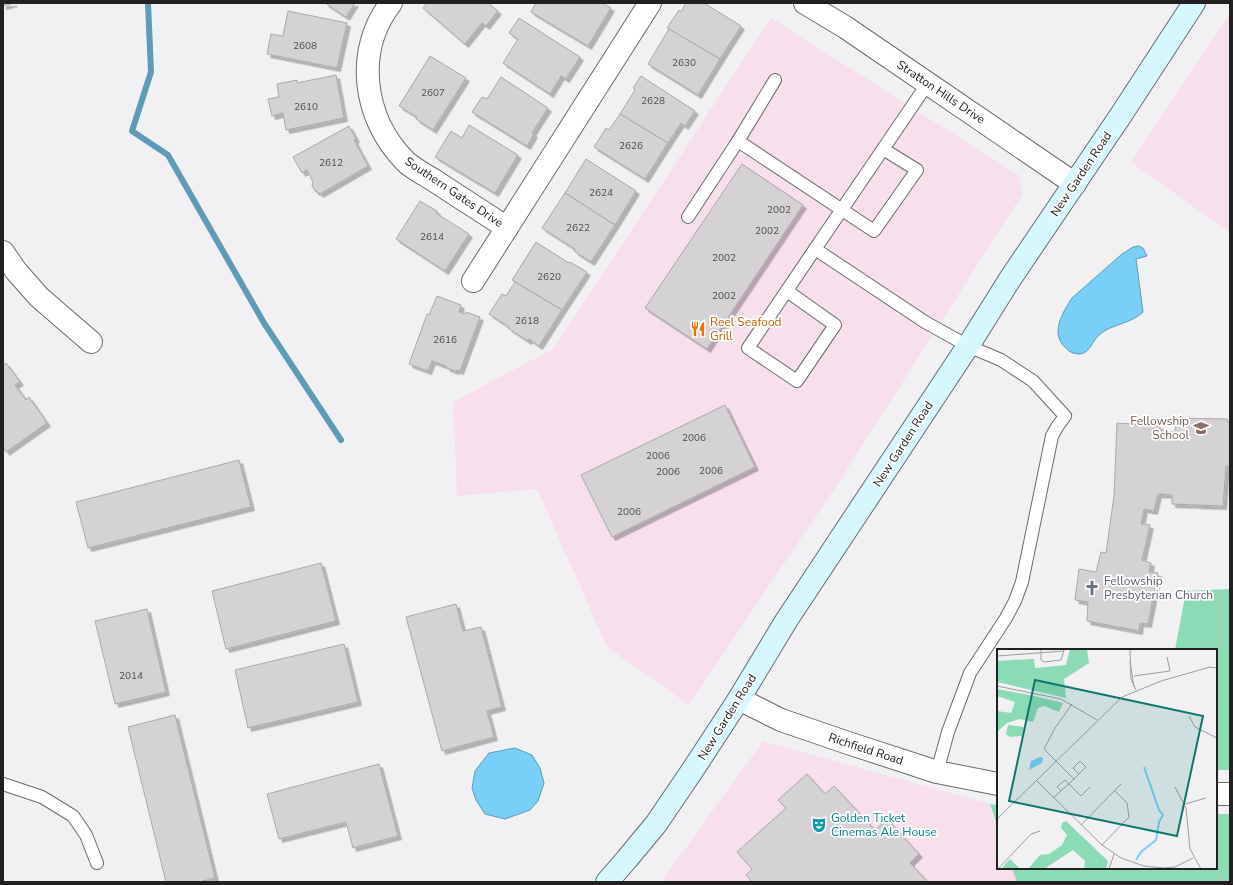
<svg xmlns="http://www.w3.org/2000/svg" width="1233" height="885" viewBox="0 0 1233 885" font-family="'Nunito Sans',sans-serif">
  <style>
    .commercial { fill: #f7e0ec }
    .green { fill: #8bdbb4 }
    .water { fill: #78cff7; stroke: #5e9bb7 }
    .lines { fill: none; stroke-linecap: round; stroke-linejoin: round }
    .stream { stroke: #5e9bb7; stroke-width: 6 }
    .building { fill: #d4d2d5; stroke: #aaa8aa; filter: url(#shadow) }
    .service-casing { stroke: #6a6a6d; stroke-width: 14 }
    .minor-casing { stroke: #6a6a6d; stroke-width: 24 }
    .secondary-casing { stroke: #6a6a6d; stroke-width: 24 }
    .service { stroke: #fff; stroke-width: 12 }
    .minor { stroke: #fff; stroke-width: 22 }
    .secondary { stroke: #d7f7ff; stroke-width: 22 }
    .labels { text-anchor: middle; stroke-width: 3.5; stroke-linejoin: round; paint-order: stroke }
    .number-label { font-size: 10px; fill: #4e4d4f }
    .street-label { font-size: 12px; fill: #212122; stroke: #fff }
    .food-label { font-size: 12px; fill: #c56008; stroke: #fff; text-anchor: start }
    .education-label { font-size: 12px; fill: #785e54; stroke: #fff; text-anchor: end }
    .worship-label { font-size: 12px; fill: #5b616d; stroke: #fff; text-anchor: start }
    .culture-label { font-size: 12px; fill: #0d838f; stroke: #fff; text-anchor: start }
    .inset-river { fill: none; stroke: #78cff7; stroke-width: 2 }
    .inset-road { fill: none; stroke: #9e9ea0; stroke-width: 1 }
    .view { fill: #0f766e; fill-opacity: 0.15; stroke: #0f766e; stroke-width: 2 }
    .inset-edge { fill: none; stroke: #212122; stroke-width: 2 }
  </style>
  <defs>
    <filter id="shadow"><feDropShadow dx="3.5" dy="3.5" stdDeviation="0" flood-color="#0004"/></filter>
  </defs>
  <rect width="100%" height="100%" fill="#f1f1f4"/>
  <!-- commercial -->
  <g class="commercial">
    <polygon points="1230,14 1230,233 1131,162"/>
    <polygon points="771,18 1020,176 1022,195 841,479 689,705 607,647 537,489 457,496 453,402 553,349"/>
    <polygon points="763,741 990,804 998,827 998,868 1012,868 1017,882 660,882 664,878"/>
  </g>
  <!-- green -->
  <g class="green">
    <polygon points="1230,589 1230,770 1216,770 1216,650 1175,650 1186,591"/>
    <polygon points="990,804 998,805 998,827"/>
    <polygon points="1216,814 1230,814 1230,882 1017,882 1012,868 1216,868"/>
  </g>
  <!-- water -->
  <g class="water">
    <path d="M 1139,246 L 1143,248 L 1147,256 L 1136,259 L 1143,312 C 1131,324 1111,324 1099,335 C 1093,340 1090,353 1080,354 C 1074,354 1069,352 1066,348 C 1049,334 1063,312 1072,298 L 1122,254 L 1133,247 Z"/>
    <polygon points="515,748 532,755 540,768 544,783 538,801 530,810 505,819 485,814 476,800 472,788 475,771 489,753"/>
  </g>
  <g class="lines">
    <!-- stream -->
    <polyline class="stream" points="148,3 151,72 132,131 168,155 264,323 341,440"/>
  </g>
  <!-- building -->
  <g class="building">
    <polygon points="3,3 14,3 3,6"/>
    <polygon points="325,3 355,3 346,17"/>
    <polygon points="427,3 488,3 498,11 486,26 482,23 465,44 423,8"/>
    <polygon points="536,3 602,3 611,8 588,46 531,12"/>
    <polygon points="686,3 704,3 741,26 720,59 667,28 679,10 681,12"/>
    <polygon points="288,11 347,23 337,68 267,54 271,34 283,36"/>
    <polygon points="519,18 580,57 566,79 561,76 550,94 503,63 518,39 509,33"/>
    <polygon points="669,29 720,59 698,95 648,64"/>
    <polygon points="430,56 466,78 433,130 416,119 417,117 399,106"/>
    <polygon points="336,75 344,118 286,130 283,113 272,116 268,99 279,97 277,84 297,80 297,83"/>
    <polygon points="641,76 695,111 685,126 681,123 668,143 620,114 635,90 633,88"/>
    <polygon points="501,77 548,108 532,133 534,134 527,146 472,112 482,97 487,99"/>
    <polygon points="620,114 668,143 645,179 594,147 606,128 609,130"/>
    <polygon points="469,125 518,155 495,193 435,157 451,131 462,138"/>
    <polygon points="349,126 356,139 354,140 368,166 320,194 318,192 315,191 312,186 313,182 307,170 302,173 293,157"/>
    <polygon points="586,159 636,191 615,225 565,193"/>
    <polygon points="742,164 803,205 707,349 645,308"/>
    <polygon points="565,193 615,225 591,262 574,251 575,249 542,228"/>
    <polygon points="420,201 437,211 436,213 469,234 445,271 396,239"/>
    <polygon points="536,242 569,263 570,262 587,272 562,310 512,280"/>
    <polygon points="515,282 562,310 539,346 529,339 528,341 508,328 509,327 489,314 502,294 506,296"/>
    <polygon points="437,296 461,305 459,312 465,314 466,312 480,317 460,371 457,370 455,371 447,368 446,366 432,361 428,371 409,364 427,314 429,315"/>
    <polygon points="6,363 20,382 15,385 26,400 29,397 47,423 6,452 3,447 3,365"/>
    <polygon points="725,405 755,467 612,537 581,475"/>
    <polygon points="1176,418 1227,419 1228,422 1230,422 1230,466 1226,466 1223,506 1172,504 1172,495 1158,494 1154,511 1144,509 1141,524 1150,525 1142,560 1151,563 1149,572 1158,573 1148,624 1140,623 1139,631 1087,621 1088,602 1075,600 1079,569 1096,572 1101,552 1106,553 1114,496 1117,423 1160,426 1160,432 1175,432"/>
    <polygon points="239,460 251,507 88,548 76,502"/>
    <polygon points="321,563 336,621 226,649 212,591"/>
    <polygon points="456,604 463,631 481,627 502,707 487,711 494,737 442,751 406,617"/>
    <polygon points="147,609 166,692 115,704 95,621"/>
    <polygon points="344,644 358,702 248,728 235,670"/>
    <polygon points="175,715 215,878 199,882 166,882 128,727"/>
    <polygon points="379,764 398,836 353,848 346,822 279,839 267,794"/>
    <polygon points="807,774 825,794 834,786 875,830 887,819 919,854 910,863 928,882 752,882 746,875 752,869 737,852 786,808 778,800"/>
  </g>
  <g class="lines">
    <defs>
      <g id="service">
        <polyline points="928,83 815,249 925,322 968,346 1001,360 1033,381 1065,416 1057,427 1052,436 1022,582 1015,601 1006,618 970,673 948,732 937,772"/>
        <polyline points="738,141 775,80"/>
        <polyline points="688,217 738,141 874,231 917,170 883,149"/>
        <polyline points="787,291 835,325 797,381 748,348 815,249"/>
        <polyline points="3,784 42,797 73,816 86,835 97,863"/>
      </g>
      <g id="minor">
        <path d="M 391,3 C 354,51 363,118 405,161 C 413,169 426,175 435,181 C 459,197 483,212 507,228"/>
        <polyline points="805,3 845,27 1075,184"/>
        <polyline points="3,252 16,271 39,297 91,342"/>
        <polyline points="473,281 650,3"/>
        <polyline points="739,699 781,720 848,743 937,772 998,784"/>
        <polyline points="1216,794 1230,794"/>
      </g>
      <polyline id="secondary" points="607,882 627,859 656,824 694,768 739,699 786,621 968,346 1010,279 1121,115 1194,3"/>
    </defs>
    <!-- service casing -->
    <use href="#service" class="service-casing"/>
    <!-- minor casing -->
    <use href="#minor" class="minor-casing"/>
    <!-- secondary casing -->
    <use href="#secondary" class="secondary-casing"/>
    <!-- service -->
    <use href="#service" class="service"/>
    <!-- minor -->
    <use href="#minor" class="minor"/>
    <!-- secondary -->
    <use href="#secondary" class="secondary"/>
  </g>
  <!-- icons -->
  <defs>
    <symbol id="restaurant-bare" viewBox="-9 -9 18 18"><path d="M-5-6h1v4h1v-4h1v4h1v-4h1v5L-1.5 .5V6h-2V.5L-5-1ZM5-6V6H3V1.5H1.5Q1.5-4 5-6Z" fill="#e8710a" stroke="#fff" stroke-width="2.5" paint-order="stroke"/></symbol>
    <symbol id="school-bare" viewBox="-9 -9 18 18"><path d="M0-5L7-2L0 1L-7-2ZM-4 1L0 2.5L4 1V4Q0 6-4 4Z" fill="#8d6e63" stroke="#fff" stroke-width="2.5" paint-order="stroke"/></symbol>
    <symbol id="church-bare" viewBox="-9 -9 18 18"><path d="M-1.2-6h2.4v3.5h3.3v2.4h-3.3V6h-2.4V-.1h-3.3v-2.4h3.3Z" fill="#6b7280" stroke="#fff" stroke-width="2.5" paint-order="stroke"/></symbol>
    <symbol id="theatre-bare" viewBox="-9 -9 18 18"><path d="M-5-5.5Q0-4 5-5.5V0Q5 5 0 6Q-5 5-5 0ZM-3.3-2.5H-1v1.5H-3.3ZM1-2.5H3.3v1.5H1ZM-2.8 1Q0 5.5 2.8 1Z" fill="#0f9aa8" stroke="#fff" stroke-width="2.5" paint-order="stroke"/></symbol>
  </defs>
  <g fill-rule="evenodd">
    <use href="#restaurant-bare" x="687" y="318" width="22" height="22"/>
    <use href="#school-bare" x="1190" y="417" width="22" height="22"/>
    <use href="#church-bare" x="1081" y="577" width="22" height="22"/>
    <use href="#theatre-bare" x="808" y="814" width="22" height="22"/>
  </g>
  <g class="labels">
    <!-- number labels -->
    <g class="number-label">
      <text x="305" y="49">2608</text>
      <text x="684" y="66">2630</text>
      <text x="433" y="96">2607</text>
      <text x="653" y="104">2628</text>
      <text x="306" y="110">2610</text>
      <text x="631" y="149">2626</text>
      <text x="331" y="166">2612</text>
      <text x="601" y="196">2624</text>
      <text x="779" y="213">2002</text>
      <text x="578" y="231">2622</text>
      <text x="767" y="234">2002</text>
      <text x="432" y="240">2614</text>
      <text x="724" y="261">2002</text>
      <text x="549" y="280">2620</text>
      <text x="724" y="299">2002</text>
      <text x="527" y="324">2618</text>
      <text x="445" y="343">2616</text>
      <text x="694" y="441">2006</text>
      <text x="658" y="459">2006</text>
      <text x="711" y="474">2006</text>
      <text x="668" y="475">2006</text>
      <text x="629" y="515">2006</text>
      <text x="131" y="679">2014</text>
    </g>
    <!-- street labels -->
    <g class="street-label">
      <text transform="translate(941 92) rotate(34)" y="4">Stratton Hills Drive</text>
      <text transform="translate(1081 174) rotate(-56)" y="4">New Garden Road</text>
      <text transform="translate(454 192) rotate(34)" y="4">Southern Gates Drive</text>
      <text transform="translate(903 444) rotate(-57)" y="4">New Garden Road</text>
      <text transform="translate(727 717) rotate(-58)" y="4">New Garden Road</text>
      <text transform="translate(866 749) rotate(18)" y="4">Richfield Road</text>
    </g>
    <!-- food labels -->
    <g class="food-label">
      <text x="710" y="326">Reel Seafood<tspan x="710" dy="14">Grill</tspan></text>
    </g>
    <!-- education labels -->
    <g class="education-label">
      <text x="1189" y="425">Fellowship<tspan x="1189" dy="14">School</tspan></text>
    </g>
    <!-- worship labels -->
    <g class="worship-label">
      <text x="1104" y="585">Fellowship<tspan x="1104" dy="14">Presbyterian Church</tspan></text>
    </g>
    <!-- culture labels -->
    <g class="culture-label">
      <text x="831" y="822">Golden Ticket<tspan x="831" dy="14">Cinemas Ale House</tspan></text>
    </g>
  </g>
  <!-- overview -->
  <g transform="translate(997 649)">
    <rect width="220" height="220" fill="#f1f1f4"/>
    <path d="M 73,0 L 90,0 L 92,14 L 67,30 L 69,49 L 0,33 L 0,12 L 37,10 L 38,19 L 69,16 ZM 0,40 L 37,47 L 66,54 L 62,63 L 47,57 L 41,59 L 36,73 L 23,70 L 10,74 L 1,82 L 0,98 L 0,62 L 14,64 L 18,53 L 0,47 ZM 11,76 L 27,78 L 25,87 L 13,88 L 9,85 ZM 69,172 L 111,212 L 109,220 L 87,220 L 88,212 L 76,201 L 47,220 L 31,220 L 43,206 L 52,205 L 65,196 L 70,186 L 64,179 L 65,174 ZM 13,210 L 23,220 L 4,220 Z" fill="#8bdbb4"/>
    <path d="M 43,108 L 46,109 L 45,114 L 32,121 L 34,112 Z" fill="#78cff7"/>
    <path class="inset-river" d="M 139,211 L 144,203 L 159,191 L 162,173 L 166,166 L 162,161 L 147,118"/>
    <path class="inset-road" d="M 44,0 L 44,11 L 47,13 L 64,11 L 67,1M 133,0 L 134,30 L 139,41M 0,7 L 67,2M 133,13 L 137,38M 137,27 L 173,22 L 170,8M 0,37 L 64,50 L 100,71M 192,67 L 198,78 L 220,89M 77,130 L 89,118 L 83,112 L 76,119 L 82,125M 39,131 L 105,196 L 124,209 L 147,217 L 166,219 L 178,218 L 196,209M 178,138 L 189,159 L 193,200 L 204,220M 64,142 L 60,138 L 68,131 L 84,147 L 93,138M 56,149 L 77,130 L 47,100 L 58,79 L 75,55M 188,155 L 209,149M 0,170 L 125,48 L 164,32 L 213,18 L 220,19M 84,176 L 124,135M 105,196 L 132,168 L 130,154 L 118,142M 1,220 L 34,185 L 43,182M 112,220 L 117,205"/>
    <path class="view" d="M 38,31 L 206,67 L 180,187 L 12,152 Z"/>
    <rect width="220" height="220" class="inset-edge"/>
  </g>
  <!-- border -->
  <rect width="1233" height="885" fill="none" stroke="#212122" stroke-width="8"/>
</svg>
